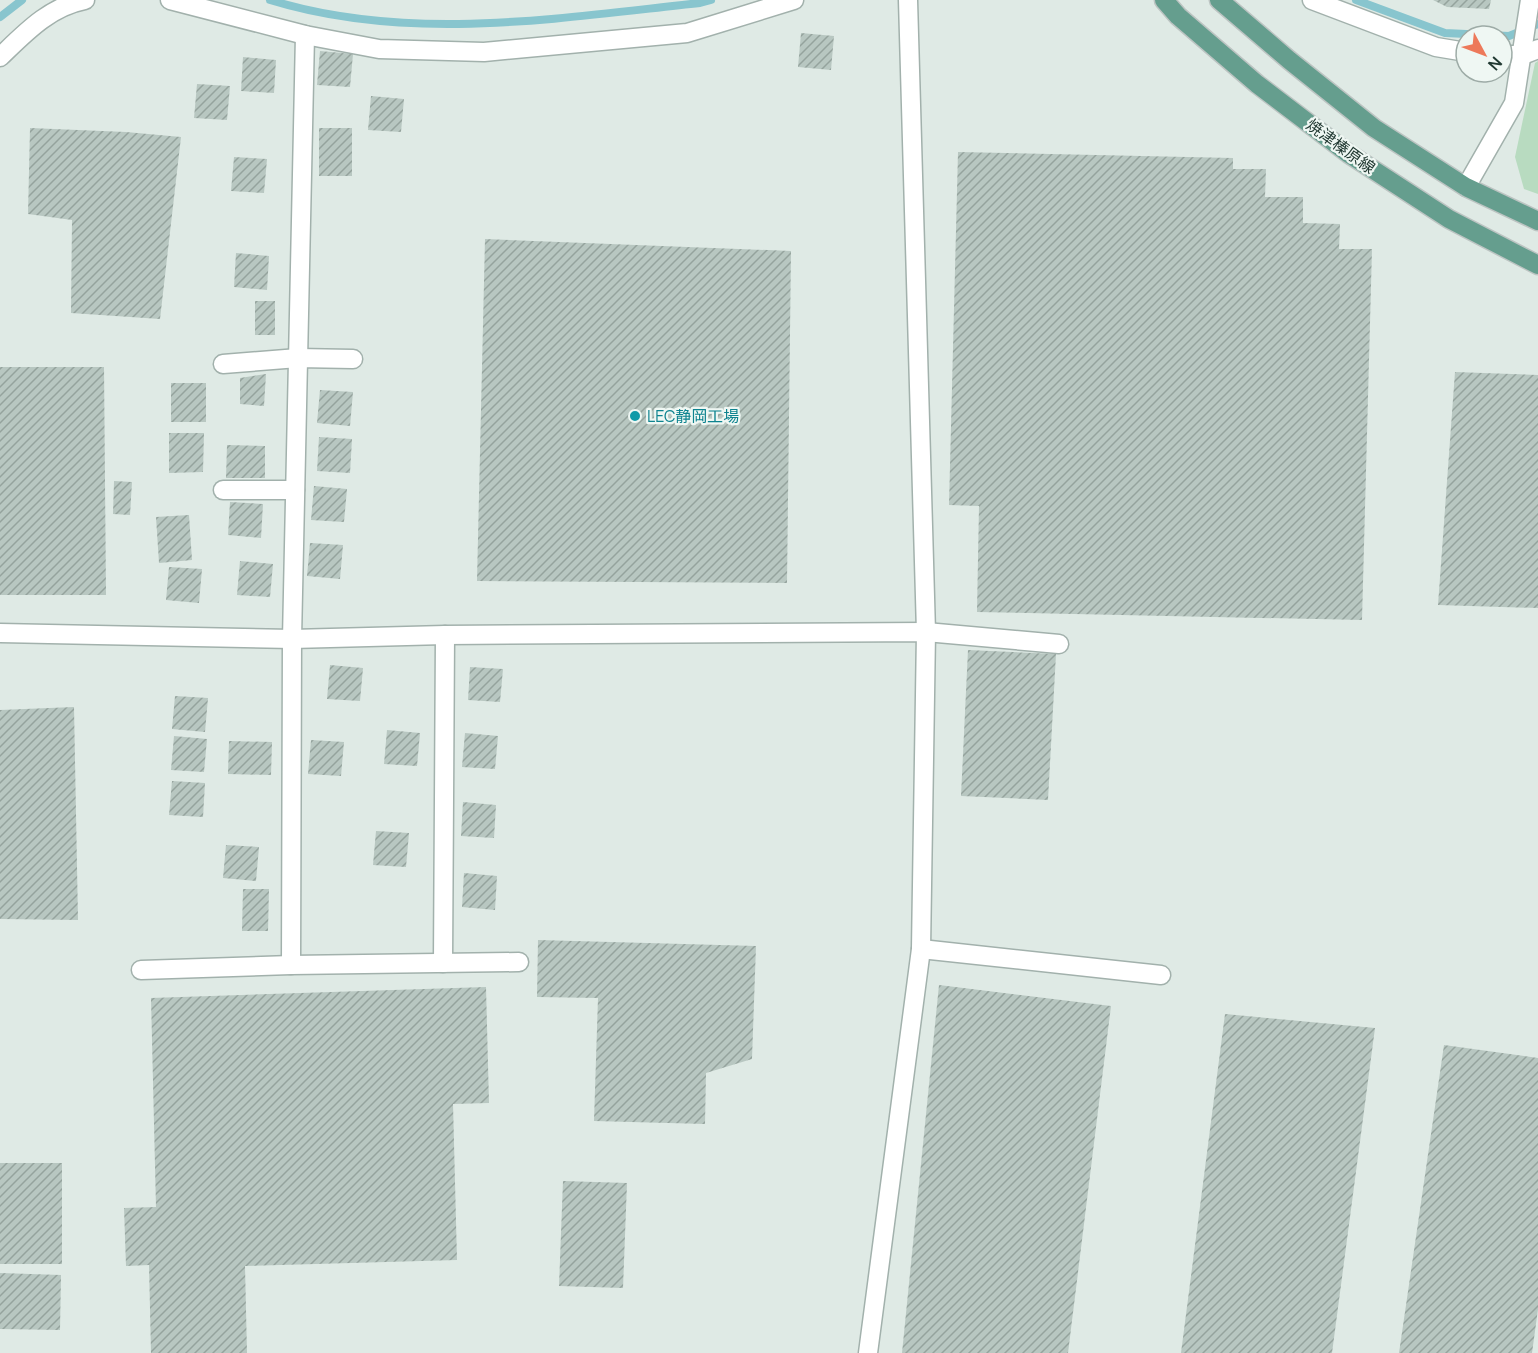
<svg xmlns="http://www.w3.org/2000/svg" width="1538" height="1353" viewBox="0 0 1538 1353" font-family="Manrope,'Noto Sans JP',sans-serif">
  <style>
    .pitch { fill: #b8dbc0 }
    .lines { fill: none; stroke-linecap: round; stroke-linejoin: round }
    .stream { stroke: #88c5ce; stroke-width: 8 }
    .building { fill: url(#building-hatch) }
    .minor-casing { stroke: #a2b1ac; stroke-width: 21 }
    .major-casing { stroke: #bcc4c2; stroke-width: 21 }
    .minor { stroke: #fff; stroke-width: 18 }
    .major { stroke: #659e8e; stroke-width: 18 }
    .culture-dot { fill: #0f9aa8; stroke: #eff7f3; stroke-width: 2 }
    .labels { text-anchor: middle; stroke-width: 4.5; stroke-linejoin: round; paint-order: stroke }
    .street-label { font-size: 16px; fill: #213932; stroke: #eff7f3 }
    .culture-label { font-size: 16px; fill: #0d838f; stroke: #eff7f3; text-anchor: start }
  </style>
  <defs>
    <pattern id="building-hatch" width="6" height="6" patternUnits="userSpaceOnUse" patternTransform="scale(1.5)"><rect width="6" height="6" fill="#b8c7c1"/><path d="M-1 1l2-2M0 6l6-6M5 7l2-2" fill="none" stroke="#95a39d"/></pattern>
  </defs>
  <rect width="100%" height="100%" fill="#dfeae5"/>
  <!-- pitch -->
  <polygon class="pitch" points="1538,61 1538,194 1524,189 1515,157 1535,63"/>
  <g class="lines">
    <!-- stream -->
    <g class="stream">
      <path d="M 270,0 C 409,43 559,18 700,3 L 711,0"/>
      <polyline points="1356,0 1445,33 1509,36 1538,24"/>
      <polyline points="0,17 22,0"/>
    </g>
  </g>
  <!-- building -->
  <g class="building">
    <polygon points="1433,0 1491,0 1489,9 1447,7"/>
    <polygon points="801,33 834,36 831,70 798,67"/>
    <polygon points="320,51 353,54 350,87 317,85"/>
    <polygon points="243,57 276,60 274,93 241,91"/>
    <polygon points="197,84 230,86 227,120 194,118"/>
    <polygon points="371,96 404,99 401,132 368,130"/>
    <polygon points="30,128 126,132 181,137 160,319 71,313 72,220 28,214"/>
    <rect x="319" y="128" width="33" height="48"/>
    <polygon points="958,152 1233,158 1233,169 1266,169 1265,197 1303,197 1303,223 1340,224 1339,249 1372,249 1362,620 977,612 979,506 949,505"/>
    <polygon points="234,157 267,159 264,193 231,191"/>
    <polygon points="485,239 791,251 787,583 477,581"/>
    <polygon points="236,253 269,256 267,290 234,287"/>
    <rect x="255" y="301" width="20" height="34"/>
    <polygon points="0,367 104,367 106,595 0,595"/>
    <polygon points="1455,372 1538,375 1538,608 1438,605"/>
    <polygon points="266,374 264,406 240,404 240,378"/>
    <rect x="171" y="383" width="35" height="39"/>
    <polygon points="320,390 353,392 350,426 317,423"/>
    <polygon points="169,433 204,433 203,472 169,473"/>
    <polygon points="319,437 352,439 350,473 317,471"/>
    <polygon points="227,445 265,446 265,478 226,478"/>
    <polygon points="114,481 132,482 130,515 113,514"/>
    <polygon points="314,486 347,489 344,522 311,520"/>
    <polygon points="230,502 263,504 261,538 228,535"/>
    <polygon points="189,515 192,560 159,563 156,517"/>
    <polygon points="310,543 343,545 340,579 307,576"/>
    <polygon points="240,561 273,564 270,597 237,595"/>
    <polygon points="169,567 202,569 199,603 166,600"/>
    <polygon points="968,650 1056,654 1048,800 961,796"/>
    <polygon points="330,665 363,668 360,701 327,699"/>
    <polygon points="470,667 503,669 500,702 468,700"/>
    <polygon points="175,696 208,698 205,732 172,729"/>
    <polygon points="74,707 78,920 0,919 0,710"/>
    <polygon points="387,730 420,733 417,766 384,764"/>
    <polygon points="465,733 498,736 495,769 462,767"/>
    <polygon points="174,736 207,739 204,772 171,770"/>
    <polygon points="311,740 344,742 341,776 308,774"/>
    <polygon points="229,741 272,742 271,775 228,774"/>
    <polygon points="172,781 205,783 203,817 169,815"/>
    <polygon points="463,802 496,805 494,838 461,836"/>
    <polygon points="376,831 409,833 406,867 373,865"/>
    <polygon points="226,845 259,847 256,881 223,878"/>
    <polygon points="464,873 497,876 495,910 462,907"/>
    <polygon points="243,889 269,889 268,931 242,931"/>
    <polygon points="538,940 756,946 752,1059 706,1073 705,1124 594,1121 598,998 537,997"/>
    <polygon points="939,985 1111,1006 1068,1353 902,1353"/>
    <polygon points="486,987 489,1103 453,1104 457,1260 245,1266 247,1353 151,1353 149,1265 126,1266 124,1208 156,1207 151,998"/>
    <polygon points="1225,1014 1375,1028 1332,1353 1181,1353"/>
    <polygon points="1444,1045 1538,1058 1538,1309 1532,1353 1399,1353"/>
    <rect x="0" y="1163" width="62" height="101"/>
    <polygon points="563,1181 627,1183 623,1288 559,1286"/>
    <polygon points="0,1273 61,1275 60,1330 0,1329"/>
  </g>
  <g class="lines">
    <defs>
      <g id="minor">
        <polyline points="170,0 305,35 379,49 484,52 687,33 794,0"/>
        <polyline points="1312,0 1436,47 1466,52"/>
        <polyline points="1502,55 1523,55 1538,49"/>
        <path d="M 0,57 C 25,33 49,7 85,0"/>
        <polyline points="1466,187 1514,103 1530,0"/>
        <polyline points="223,364 298,358 353,359"/>
        <polyline points="223,490 295,490"/>
        <polyline points="0,633 292,639 445,635 926,632 1059,644"/>
        <polyline points="921,949 1161,975"/>
        <polyline points="443,963 445,635"/>
        <polyline points="291,965 292,639 305,35"/>
        <polyline points="141,970 291,965 519,962"/>
        <polyline points="868,1353 921,949 926,632 908,0"/>
      </g>
      <g id="major">
        <polyline points="1164,0 1178,16 1257,84 1349,154 1449,219 1538,265"/>
        <polyline points="1219,0 1289,60 1374,128 1466,187 1538,221"/>
      </g>
    </defs>
    <!-- minor casing -->
    <use href="#minor" class="minor-casing"/>
    <!-- major casing -->
    <use href="#major" class="major-casing"/>
    <!-- minor -->
    <use href="#minor" class="minor"/>
    <!-- major -->
    <use href="#major" class="major"/>
  </g>
  <!-- markers -->
  <circle class="culture-dot" cx="635" cy="416" r="6"/>
  <g class="labels">
    <!-- street labels -->
    <g class="street-label">
      <text transform="translate(1341 146) rotate(36)" y="6">焼津榛原線</text>
    </g>
    <!-- culture labels -->
    <g class="culture-label">
      <text x="647" y="422">LEC静岡工場</text>
    </g>
  </g>
  <!-- north arrow -->
  <g transform="translate(1484 54) rotate(131)"><circle r="28" fill="#eff7f3" stroke="#9daba6" stroke-width="1.5"/>
  <path d="M0-4.5L10 22L0 15L-10 22Z" fill="#ed795a"/>
  <text y="-9" font-size="16" font-weight="bold" text-anchor="middle" fill="#213932">N</text>
  </g>
</svg>
